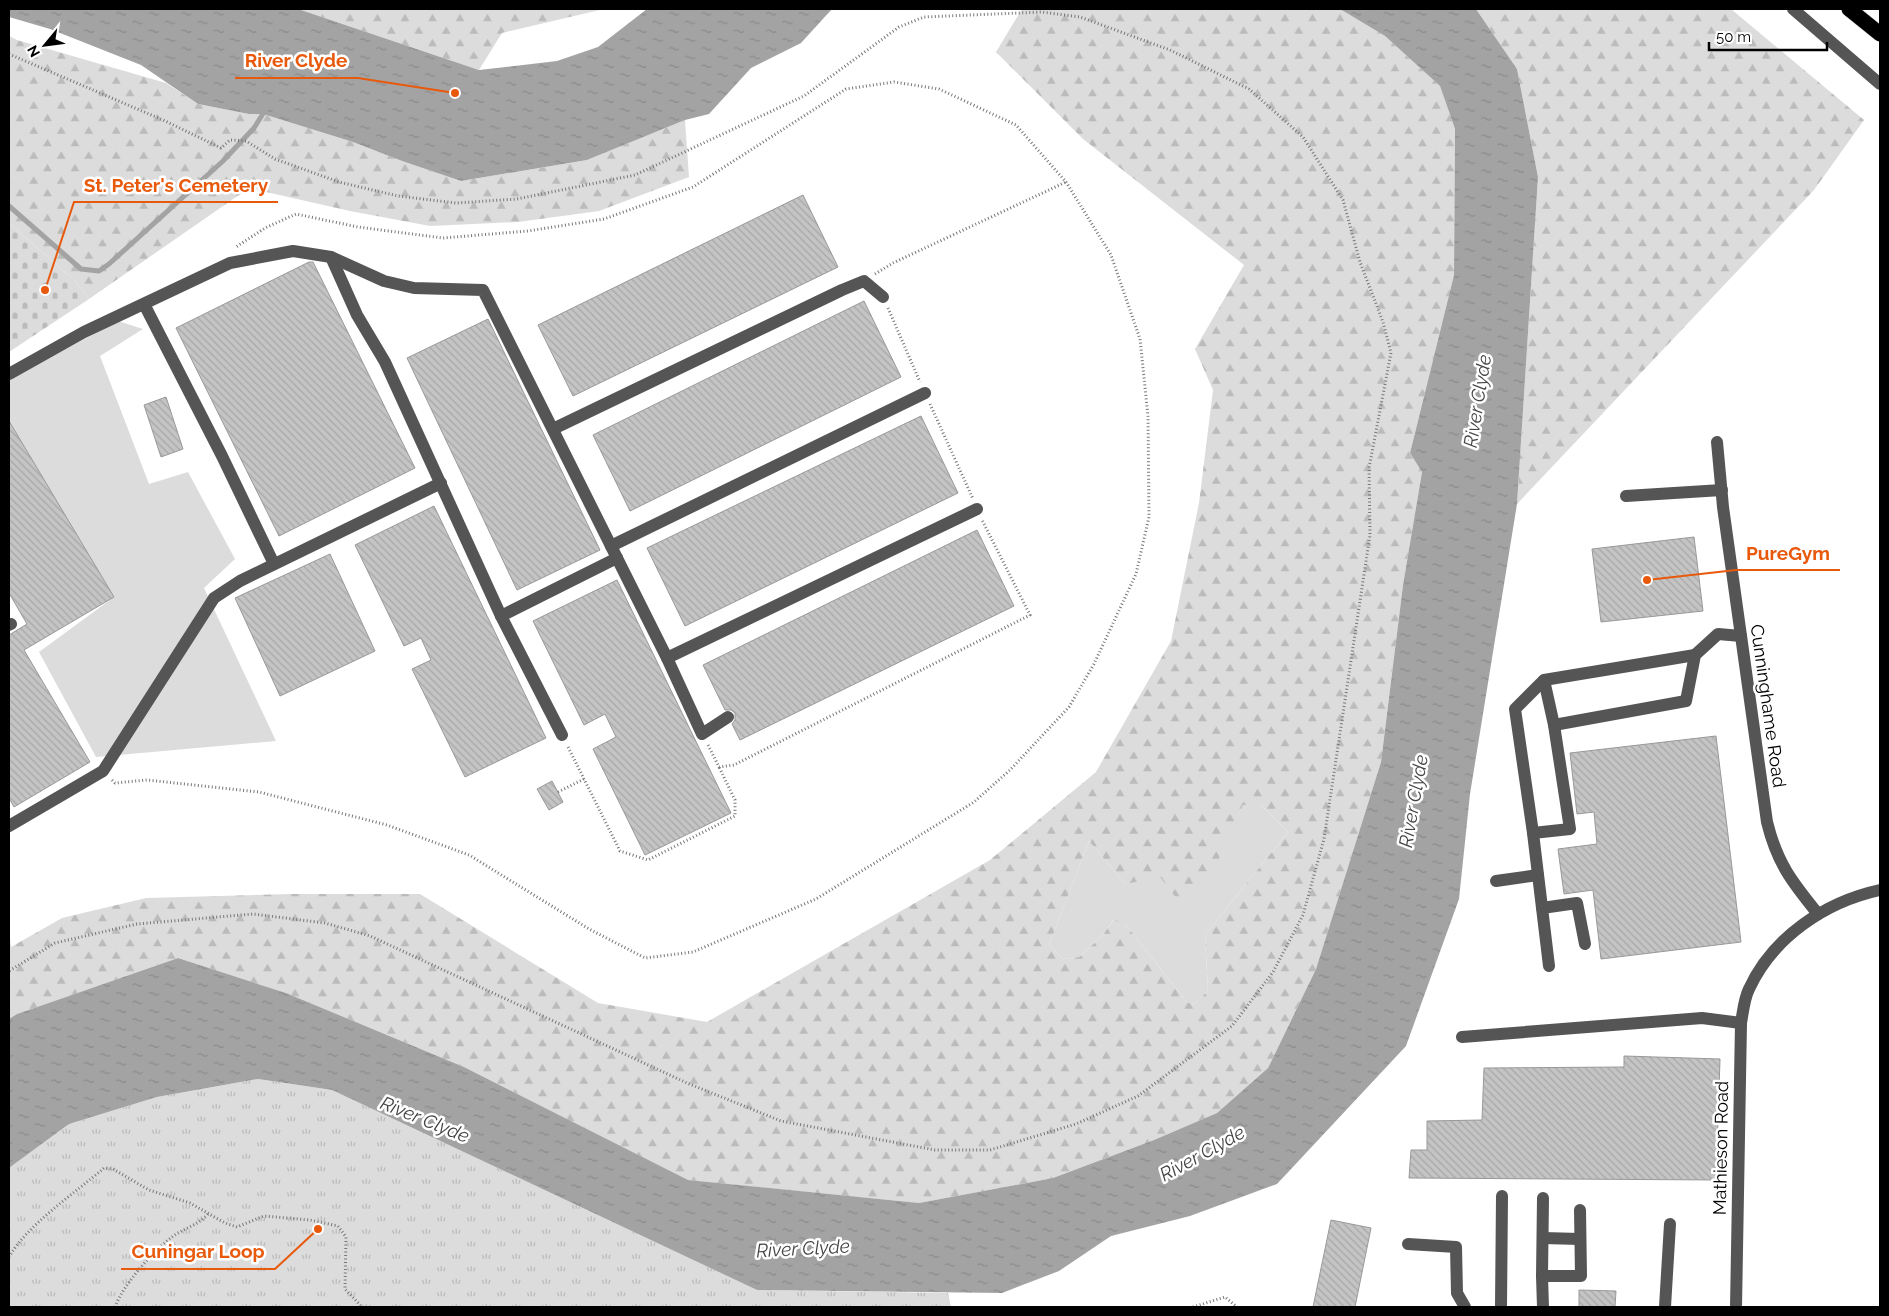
<svg xmlns="http://www.w3.org/2000/svg" width="1889" height="1316" viewBox="0 0 1889 1316" font-family="Raleway,sans-serif">
  <style>
    .grass { fill: #dcdcdc }
    .forest { fill: url(#forest-firs); fill-rule: evenodd }
    .cemetery { fill: url(#cemetery-stones) }
    .park { fill: url(#park-tufts) }
    .water { fill: url(#water-ripples) }
    .lines { fill: none; stroke-linecap: round; stroke-linejoin: round }
    .stream { stroke: #a3a3a3; stroke-width: 5 }
    .building { fill: url(#building-back-hatch); stroke: #999 }
    .highway-casing { stroke: #dbdbdb; stroke-width: 16 }
    .path { stroke: #777; stroke-width: 3; stroke-dasharray: 1 2.5; stroke-linecap: butt }
    .minor { stroke: #555; stroke-width: 12 }
    .highway { stroke: #000; stroke-width: 15 }
    .labels { text-anchor: middle; stroke-width: 5; stroke-linejoin: round; paint-order: stroke }
    .street-label { font-size: 18px; fill: #000; stroke: #fff }
    .water-label { font-size: 19px; font-style: italic; fill: #444; stroke: #fff }
    .leader { fill: none; stroke: #e8590c; stroke-width: 2 }
    .callout-dot { fill: #e8590c; stroke: #fff; stroke-width: 2 }
    .callout-label { font-size: 19px; text-anchor: middle; font-weight: bold; fill: #e8590c; stroke: #fff; stroke-width: 5; stroke-linejoin: round; paint-order: stroke }
  </style>
  <defs>
    <pattern id="forest-firs" width="22" height="20" patternUnits="userSpaceOnUse" patternTransform="scale(1.25)"><rect width="22" height="20" fill="#dcdcdc"/><path d="M5 1l3.5 6h-7zM16 11l3.5 6h-7z" fill="#bbb"/></pattern>
    <pattern id="cemetery-stones" width="16" height="16" patternUnits="userSpaceOnUse" patternTransform="scale(1.25)"><rect width="16" height="16" fill="#dcdcdc"/><path d="M2 7V4a2 2 0 0 1 4 0v3zM10 15v-3a2 2 0 0 1 4 0v3z" fill="#bbb"/></pattern>
    <pattern id="park-tufts" width="24" height="20" patternUnits="userSpaceOnUse" patternTransform="scale(1.25)"><rect width="24" height="20" fill="#dcdcdc"/><path d="M3 7l-1-3M5 7V3M7 7l1-3M15 17l-1-3M17 17v-4M19 17l1-3" fill="none" stroke="#bbb"/></pattern>
    <pattern id="water-ripples" width="26" height="14" patternUnits="userSpaceOnUse" patternTransform="scale(1.25)"><rect width="26" height="14" fill="#a3a3a3"/><path d="M2 4q2-2 4 0t4 0M15 11q2-2 4 0t4 0" fill="none" stroke="#8b8b8b"/></pattern>
    <pattern id="building-back-hatch" width="6" height="6" patternUnits="userSpaceOnUse" patternTransform="scale(1.25)"><rect width="6" height="6" fill="#c4c4c4"/><path d="M-1 5l2 2M0 0l6 6M5-1l2 2" fill="none" stroke="#a7a7a7"/></pattern>
  </defs>
  <rect width="100%" height="100%" fill="#fff"/>
  <!-- grass -->
  <g class="grass">
    <polygon points="118,321 143,329 100,356 149,484 188,472 235,559 204,588 276,741 96,757 39,652 114,597 9,421 9,380"/>
    <polygon points="1243,805 1261,805 1288,832 1205,935 1208,991 1193,1005 1186,1001 1127,926 1113,920 1102,936 1079,957 1063,959 1049,945 1089,841 1125,884 1224,845"/>
  </g>
  <!-- forest -->
  <g class="forest">
    <polygon points="298,9 604,9 502,33 479,70"/>
    <path d="M 1022,9 L 1340,9 L 1385,36 L 1440,86 L 1455,129 L 1454,275 L 1410,453 L 1422,472 L 1403,585 L 1381,762 L 1316,969 L 1268,1068 L 1217,1113 L 1154,1140 L 1053,1178 L 919,1203 L 687,1180 L 464,1067 L 286,993 L 178,958 L 17,1014 L 9,1019 L 9,931 L 11,947 L 62,918 L 146,898 L 290,894 L 420,894 L 598,1003 L 707,1022 L 990,860 L 1096,772 L 1171,641 L 1199,503 L 1213,390 L 1195,349 L 1244,265 L 1083,139 L 996,52 ZM 1243,805 L 1261,805 L 1288,832 L 1205,935 L 1208,991 L 1193,1005 L 1186,1001 L 1127,926 L 1114,919 L 1102,936 L 1079,957 L 1063,959 L 1049,945 L 1089,841 L 1125,884 L 1160,877 L 1180,903 L 1207,885 Z"/>
    <polygon points="1476,9 1731,9 1864,120 1814,190 1517,504 1538,177 1517,69"/>
    <polygon points="9,36 17,40 166,83 198,104 249,114 263,114 353,142 402,161 461,181 587,160 685,120 689,177 599,211 518,222 430,226 350,211 249,188 89,299 75,281 9,223"/>
  </g>
  <!-- cemetery -->
  <polygon class="cemetery" points="9,223 75,281 89,299 9,352"/>
  <!-- park -->
  <polygon class="park" points="258,1079 332,1090 757,1290 948,1293 951,1307 9,1307 9,1168 69,1124 157,1097"/>
  <!-- water -->
  <g class="water">
    <polygon points="9,9 298,9 479,70 557,61 598,47 647,9 832,9 801,43 751,68 709,114 685,120 587,160 461,181 402,161 353,142 263,114 249,114 198,104 141,65 50,29 9,17"/>
    <polygon points="1340,9 1476,9 1517,69 1538,177 1517,504 1470,794 1459,899 1406,1046 1277,1184 1190,1216 1111,1236 1059,1271 1002,1293 757,1290 332,1090 258,1079 157,1097 69,1124 9,1168 9,1019 17,1014 178,958 286,993 464,1067 688,1180 919,1203 1053,1178 1154,1140 1217,1113 1268,1068 1316,969 1381,762 1403,585 1422,472 1410,453 1454,275 1455,129 1440,86 1385,36"/>
  </g>
  <g class="lines">
    <!-- stream -->
    <polyline class="stream" points="9,206 81,269 99,271 109,264 223,161 254,128 266,109"/>
  </g>
  <!-- building -->
  <g class="building">
    <polygon points="803,195 838,267 573,396 538,325"/>
    <polygon points="309,262 313,262 415,468 279,536 176,328"/>
    <polygon points="864,301 901,377 630,511 593,435"/>
    <polygon points="488,319 600,550 517,590 407,358"/>
    <polygon points="166,397 183,449 161,457 144,405"/>
    <polygon points="921,416 958,493 685,626 647,548"/>
    <polygon points="9,421 114,597 24,650 90,762 14,807 9,798 9,635 27,624 9,593"/>
    <polygon points="434,506 546,738 465,777 412,669 431,660 421,638 404,646 355,545"/>
    <polygon points="977,530 1014,606 740,740 732,724 735,720 735,713 731,710 725,710 703,665"/>
    <polygon points="1694,537 1703,611 1601,622 1592,549"/>
    <polygon points="330,554 375,651 280,696 235,598"/>
    <polygon points="617,580 731,813 645,855 593,749 616,737 605,714 584,725 533,621"/>
    <polygon points="1716,736 1741,942 1601,959 1593,890 1564,894 1558,849 1597,844 1594,812 1577,814 1570,753"/>
    <polygon points="552,781 563,802 549,810 537,789"/>
    <polygon points="1624,1056 1720,1059 1716,1180 1409,1178 1411,1150 1427,1150 1427,1121 1482,1120 1484,1068 1624,1067"/>
    <polygon points="1331,1220 1371,1228 1355,1307 1313,1307"/>
    <polygon points="1579,1290 1616,1291 1615,1307 1579,1307"/>
  </g>
  <g class="lines">
    <defs>
      <polyline id="highway" points="1849,9 1880,34"/>
    </defs>
    <!-- highway casing -->
    <use href="#highway" class="highway-casing"/>
    <!-- path -->
    <g class="path">
      <polyline points="9,54 163,120 221,148 230,140 246,141 275,159 339,182 398,196 456,203 517,199 635,175 804,96 899,27 924,17 1042,12 1080,17 1170,50 1249,89 1303,137 1343,200 1360,262 1383,322 1391,353 1369,468 1370,535 1324,839 1303,915 1273,972 1232,1026 1138,1096 1076,1124 990,1150 935,1150 781,1121 687,1083 370,936 325,923 253,914 137,924 55,943 9,971"/>
      <polyline points="875,274 893,263 1066,182"/>
      <polyline points="888,308 920,382"/>
      <polyline points="930,404 973,499"/>
      <polyline points="708,745 719,767 734,765 1030,615 982,520"/>
      <polyline points="568,747 620,851 648,860 735,816 735,800 719,767"/>
      <polyline points="112,780 115,783 147,780 259,792 387,825 469,855 589,929 645,958 693,952 816,899 974,802 1010,770 1069,707 1094,664 1136,574 1149,517 1148,416 1140,339 1111,255 1066,182 1016,125 939,89 894,82 846,89 693,187 604,219 528,231 443,238 358,227 296,214 265,228 236,247"/>
      <polyline points="558,792 584,779"/>
      <path d="M 9,1257 C 27,1225 75,1193 104,1168 L 113,1169 L 149,1190 L 190,1203 L 225,1223 L 237,1227 L 264,1216 L 310,1220 L 338,1226 L 346,1237 L 345,1289 L 362,1307"/>
      <path d="M 115,1307 C 123,1285 153,1251 172,1237 C 184,1228 197,1226 208,1214"/>
      <polyline points="1193,1307 1225,1297 1237,1307"/>
    </g>
    <!-- minor -->
    <g class="minor">
      <polyline points="1793,9 1880,84"/>
      <polyline points="331,257 357,315 385,362 501,616 562,735"/>
      <polyline points="144,304 222,456 274,564"/>
      <polyline points="9,374 84,332 230,263 293,251 331,257 384,281 414,288 483,290 667,658 702,734 728,717"/>
      <polyline points="553,429 842,290 864,281 883,297"/>
      <path d="M 1717,442 L 1723,507 L 1767,822 C 1777,863 1792,882 1818,914"/>
      <polyline points="1626,496 1722,490"/>
      <polyline points="611,546 925,393"/>
      <polyline points="501,616 617,558"/>
      <polyline points="9,625 11,624"/>
      <polyline points="667,658 977,509"/>
      <polyline points="1554,725 1544,680 1695,655"/>
      <polyline points="9,826 103,771 214,598 240,581 441,483"/>
      <polyline points="1533,833 1515,709 1544,680"/>
      <polyline points="1496,881 1538,875"/>
      <polyline points="1542,908 1577,903 1585,944"/>
      <polyline points="1549,966 1533,833 1570,829 1554,725 1686,701 1695,655 1718,634 1741,636"/>
      <polyline points="1462,1037 1702,1018 1741,1023"/>
      <polyline points="1543,1238 1580,1239"/>
      <polyline points="1408,1244 1456,1247 1457,1293 1465,1307"/>
      <polyline points="1542,1276 1543,1198"/>
      <polyline points="1501,1307 1502,1196"/>
      <polyline points="1543,1307 1542,1276 1581,1276 1580,1210"/>
      <polyline points="1665,1307 1670,1224"/>
      <path d="M 1736,1307 L 1741,1023 C 1743,1012 1744,999 1749,989 C 1773,937 1825,902 1880,890"/>
    </g>
    <!-- highway -->
    <use href="#highway" class="highway"/>
  </g>
  <g class="labels">
    <!-- street labels -->
    <g class="street-label">
      <text transform="translate(1768 706) rotate(82)" y="6">Cunninghame Road</text>
      <text transform="translate(1721 1148) rotate(-89)" y="6">Mathieson Road</text>
    </g>
    <!-- water labels -->
    <g class="water-label">
      <text transform="translate(1477 401) rotate(-81)" y="7">River Clyde</text>
      <text transform="translate(1413 801) rotate(-80)" y="7">River Clyde</text>
      <text transform="translate(425 1119) rotate(22)" y="7">River Clyde</text>
      <text transform="translate(1202 1153) rotate(-29)" y="7">River Clyde</text>
      <text transform="translate(803 1248) rotate(-3)" y="7">River Clyde</text>
    </g>
  </g>
  <!-- callouts -->
  <path class="leader" d="M455 93L358 78H235M45 290L74 202H278M1647 580L1736 570H1840M318 1229L275 1269H121"/>
  <g class="callout-dot">
    <circle cx="455" cy="93" r="5"/>
    <circle cx="45" cy="290" r="5"/>
    <circle cx="1647" cy="580" r="5"/>
    <circle cx="318" cy="1229" r="5"/>
  </g>
  <g class="callout-label">
    <text x="296" y="67">River Clyde</text>
    <text x="176" y="192">St. Peter's Cemetery</text>
    <text x="1788" y="560">PureGym</text>
    <text x="198" y="1258">Cuningar Loop</text>
  </g>
  <!-- border -->
  <rect width="1889" height="1316" fill="none" stroke="#000000" stroke-width="20"/>
  <!-- north arrow -->
  <g transform="translate(45 45) rotate(241)" stroke="#ffffff" stroke-width="4" paint-order="stroke">
  <path d="M0-4L9 19L0 12L-9 19Z" fill="#000000"/>
  <text y="-8" font-size="14" font-weight="bold" text-anchor="middle" fill="#000000">N</text>
  </g>
  <!-- scale -->
  <path d="M1709 42v8h118v-8" fill="none" stroke="#000000" stroke-width="2.5"/>
  <text x="1716" y="42" font-size="15" fill="#000000" stroke="#ffffff" stroke-width="4" paint-order="stroke">50 m</text>
</svg>
